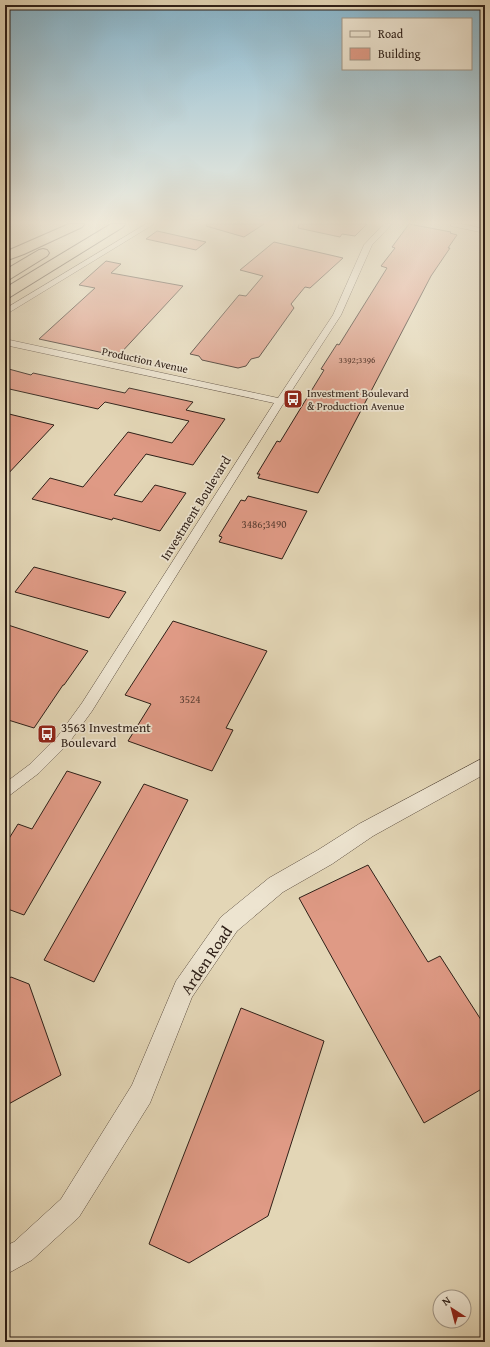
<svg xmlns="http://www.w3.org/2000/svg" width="490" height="1347" viewBox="0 0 490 1347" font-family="'Gentium Book Plus',serif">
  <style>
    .building { fill: #df9a85; stroke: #2f2018 }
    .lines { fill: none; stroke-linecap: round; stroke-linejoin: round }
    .minor-casing { stroke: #5c4e40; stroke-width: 1 }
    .tertiary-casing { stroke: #5c4e40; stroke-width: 1 }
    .motorway-casing { stroke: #2f2018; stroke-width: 2 }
    .minor { fill: #ede4d0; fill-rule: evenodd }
    .tertiary { fill: #ede4d0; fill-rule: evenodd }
    .motorway { fill: #e3d6b6; fill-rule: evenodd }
    .labels { text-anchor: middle; stroke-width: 3.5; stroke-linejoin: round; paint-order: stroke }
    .far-number-label { font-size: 9px; fill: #5b3e33 }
    .far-street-label { font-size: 11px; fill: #2f2018; stroke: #ede4d0 }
    .far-poi-label { font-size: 11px; fill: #2f2018; stroke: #ede4d0; text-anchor: start }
    .number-label { font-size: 11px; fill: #5b3e33 }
    .street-label { font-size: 13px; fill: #2f2018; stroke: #ede4d0 }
    .poi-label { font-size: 13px; fill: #2f2018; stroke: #ede4d0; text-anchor: start }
    .near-street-label { font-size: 16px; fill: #2f2018; stroke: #ede4d0 }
  </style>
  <rect width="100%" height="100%" fill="#e3d6b6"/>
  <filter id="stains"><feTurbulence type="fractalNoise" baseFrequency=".005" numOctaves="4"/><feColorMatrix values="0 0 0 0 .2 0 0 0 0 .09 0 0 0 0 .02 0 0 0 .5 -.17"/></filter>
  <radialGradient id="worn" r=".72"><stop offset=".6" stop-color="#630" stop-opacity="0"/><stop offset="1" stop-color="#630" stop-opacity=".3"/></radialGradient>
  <!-- building -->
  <g class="building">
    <polygon points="207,224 264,224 244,237 206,226"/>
    <polygon points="299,224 367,224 355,236 342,234 340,237 298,228"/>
    <polygon points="409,224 451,232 450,233 457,235 448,248 450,248 431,276 318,493 258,478 260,474 257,474 277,441 280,442 324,370 321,369 337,344 339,345 387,268 381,266 395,248 392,247"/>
    <polygon points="157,231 206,242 196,250 146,239"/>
    <polygon points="274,242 343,258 310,288 305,287 291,304 294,308 259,357 251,359 246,366 238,368 202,360 199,356 190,354 239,295 246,296 263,276 240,270"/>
    <polygon points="106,261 121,264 111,273 183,286 118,356 39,339 95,288 79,285"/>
    <polygon points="5,368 31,375 33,373 125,393 129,388 193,402 186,410 225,419 193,465 146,454 114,495 142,502 155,485 186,493 160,531 113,518 112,520 32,499 50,478 83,487 128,432 172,443 189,421 105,402 98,409 5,388"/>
    <polygon points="5,413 54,425 5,477"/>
    <polygon points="248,496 307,511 282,559 219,542 222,537 219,536 241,500 245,501"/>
    <polygon points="34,567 126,592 109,618 15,592"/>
    <polygon points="173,621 267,651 226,728 233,730 212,771 128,741 151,704 125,695"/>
    <polygon points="5,624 88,651 64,685 63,685 34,728 5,719"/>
    <polygon points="67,771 101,782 24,915 5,908 5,845 18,824 32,829"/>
    <polygon points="144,784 188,800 94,982 44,960"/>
    <polygon points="368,865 428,962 440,956 485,1026 485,1087 424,1123 299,898"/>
    <polygon points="11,977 29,984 61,1075 5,1106 5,981"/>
    <polygon points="241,1008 324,1041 268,1216 189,1263 149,1244"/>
  </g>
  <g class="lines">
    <defs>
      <g id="minor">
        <polygon points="146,224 154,224 5,315 5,309"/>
        <polygon points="384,224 392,224 372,245 341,315 285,401 92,711 68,744 39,773 10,795 5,797 5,783 29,765 58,736 82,703 274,403 5,345 5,339 278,398 333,315 364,245"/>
        <polygon points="451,224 462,224 485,229 485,233 451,226"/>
      </g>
      <polygon id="tertiary" points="485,757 485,774 373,836 332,864 283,892 237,931 192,997 150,1103 79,1217 32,1260 5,1275 5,1246 14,1242 61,1199 132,1085 176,981 221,917 269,878 318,850 359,824"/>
      <g id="motorway">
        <polygon points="69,224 84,224 82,227 24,254 5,261 5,252"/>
        <polygon points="111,224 125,224 123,227 10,297 5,298 5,288"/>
        <polygon points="43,249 47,250 49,253 47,256 10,279 5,280 5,270 39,250"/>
      </g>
    </defs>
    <!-- minor casing -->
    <use href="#minor" class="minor-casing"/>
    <!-- tertiary casing -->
    <use href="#tertiary" class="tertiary-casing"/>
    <!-- motorway casing -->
    <use href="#motorway" class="motorway-casing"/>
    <!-- minor -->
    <use href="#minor" class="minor"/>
    <!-- tertiary -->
    <use href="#tertiary" class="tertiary"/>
    <!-- motorway -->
    <use href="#motorway" class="motorway"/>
  </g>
  <!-- sky -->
  <linearGradient id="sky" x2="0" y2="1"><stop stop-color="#87b6ce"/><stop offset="0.54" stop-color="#f2edde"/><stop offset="1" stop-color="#f2edde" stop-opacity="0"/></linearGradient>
  <rect width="490" height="412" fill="url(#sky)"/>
  <!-- icons -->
  <defs>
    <symbol id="bus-square" viewBox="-11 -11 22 22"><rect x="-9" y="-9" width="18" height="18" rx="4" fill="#8f2418" stroke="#ede4d0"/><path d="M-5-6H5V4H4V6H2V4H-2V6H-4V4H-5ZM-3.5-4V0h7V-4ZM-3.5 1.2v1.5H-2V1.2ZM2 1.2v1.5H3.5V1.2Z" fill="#fff"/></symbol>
  </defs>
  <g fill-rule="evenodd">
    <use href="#bus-square" x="282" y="388" width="22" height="22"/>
    <use href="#bus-square" x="36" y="723" width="22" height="22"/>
  </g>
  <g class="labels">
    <!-- far-number labels -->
    <g class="far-number-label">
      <text x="357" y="363">3392;3396</text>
    </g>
    <!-- far-street labels -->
    <g class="far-street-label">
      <text transform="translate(145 360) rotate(12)" y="4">Production Avenue</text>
    </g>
    <!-- far-poi labels -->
    <g class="far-poi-label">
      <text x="307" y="397">Investment Boulevard<tspan x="307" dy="13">&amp; Production Avenue</tspan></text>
    </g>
    <!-- number labels -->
    <g class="number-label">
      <text x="264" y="528">3486;3490</text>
      <text x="190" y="703">3524</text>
    </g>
    <!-- street labels -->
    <g class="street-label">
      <text transform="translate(195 508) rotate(-58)" y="5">Investment Boulevard</text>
    </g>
    <!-- poi labels -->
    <g class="poi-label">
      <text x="61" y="732">3563 Investment<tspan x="61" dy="15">Boulevard</tspan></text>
    </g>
    <!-- near-street labels -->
    <g class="near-street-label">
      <text transform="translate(206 960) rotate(-56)" y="6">Arden Road</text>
    </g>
  </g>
  <!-- margin -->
  <rect width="490" height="1347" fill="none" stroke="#e3d6b6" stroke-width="20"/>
  <rect x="6" y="6" width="478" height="1335" fill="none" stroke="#2f2018" stroke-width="2"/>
  <rect x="10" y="10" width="470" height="1327" fill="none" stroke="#2f2018"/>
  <!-- legend -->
  <rect x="342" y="18" width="130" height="52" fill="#ede4d0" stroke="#a19686"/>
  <rect x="350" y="31" width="20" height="6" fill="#ede4d0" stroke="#a19686"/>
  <text x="378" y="38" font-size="12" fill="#2f2018">Road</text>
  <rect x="350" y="48" width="20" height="12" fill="#df9a85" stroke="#a19686"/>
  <text x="378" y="58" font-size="12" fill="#2f2018">Building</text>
  <!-- north arrow -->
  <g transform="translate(452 1309) rotate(324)"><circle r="19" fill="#ede4d0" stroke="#a19686"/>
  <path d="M0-3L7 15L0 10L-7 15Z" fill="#8f2418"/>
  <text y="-6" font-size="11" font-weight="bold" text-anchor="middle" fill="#2f2018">N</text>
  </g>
  <rect width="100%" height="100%" filter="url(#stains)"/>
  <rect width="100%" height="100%" fill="url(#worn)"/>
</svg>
